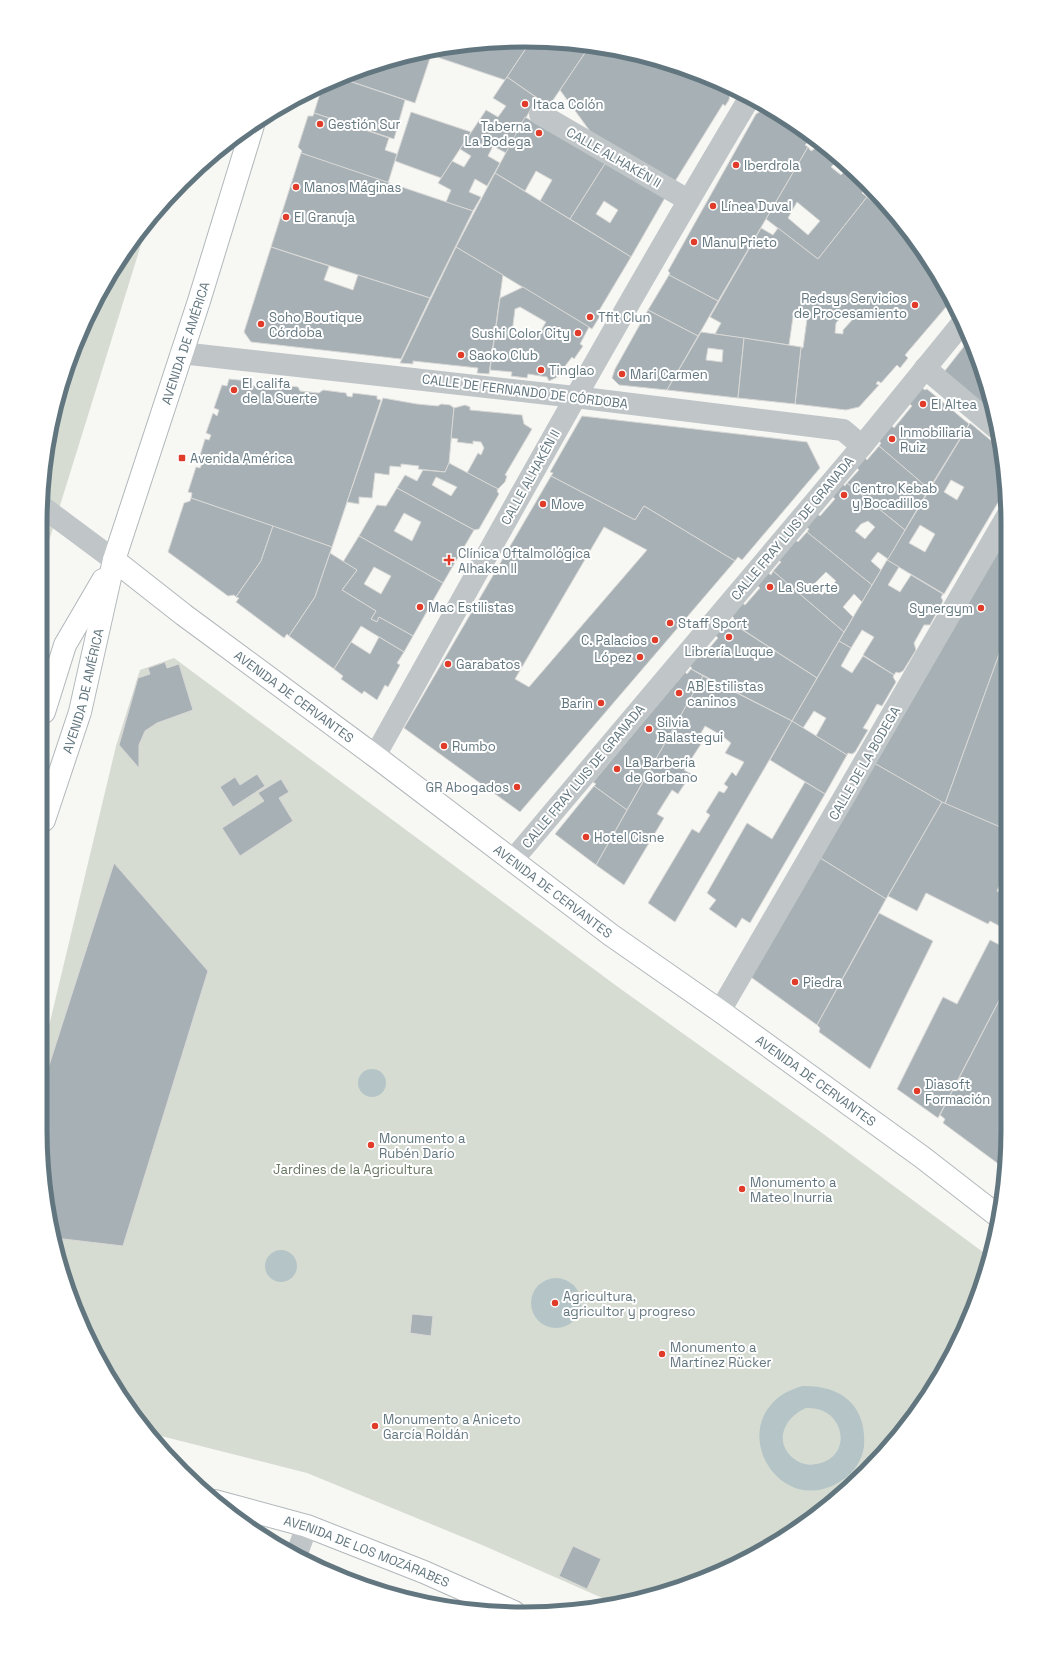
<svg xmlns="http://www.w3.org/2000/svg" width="1048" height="1654" viewBox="0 0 1048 1654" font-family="'Space Grotesk',sans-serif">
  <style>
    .green { fill: #d7dcd3 }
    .water { fill: #b5c5c7; fill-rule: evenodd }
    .building { fill: #a7b1b5; stroke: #d9d8d6; fill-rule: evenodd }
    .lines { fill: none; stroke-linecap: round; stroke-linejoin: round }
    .major-casing { stroke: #b1b7ba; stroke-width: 24 }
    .minor { stroke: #c0c5c8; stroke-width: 22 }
    .major { stroke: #fff; stroke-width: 22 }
    .poi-dot { fill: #e13c2a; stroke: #fff; stroke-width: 1.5 }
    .labels { text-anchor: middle; stroke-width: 4; stroke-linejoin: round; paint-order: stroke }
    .poi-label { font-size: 13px; fill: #62767f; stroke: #fff; text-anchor: start }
    .street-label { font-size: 13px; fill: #62767f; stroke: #fff }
    .park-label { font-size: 13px; fill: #687761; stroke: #fff }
    .rim { fill: none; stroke: #62767f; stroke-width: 5 }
  </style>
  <rect width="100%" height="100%" fill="#f7f7f4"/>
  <!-- green -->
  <g class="green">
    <polygon points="149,219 44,557 44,461 77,339 140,229"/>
    <polygon points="174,658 618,987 818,1130 987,1255 971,1315 908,1425 843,1494 793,1532 738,1564 649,1597 616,1604 482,1545 307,1473 149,1433 122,1399 66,1285 44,1193 44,1047 116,746 140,670"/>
  </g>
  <!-- water -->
  <g class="water">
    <circle cx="372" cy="1083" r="14"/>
    <circle cx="281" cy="1266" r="16"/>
    <circle cx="556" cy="1303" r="25"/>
    <path d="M 802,1386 C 841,1385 867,1405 864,1446 C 863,1459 854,1472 844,1479 C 783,1523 724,1430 785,1393 C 790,1390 796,1388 802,1386 ZM 806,1408 C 846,1406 854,1458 816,1464 C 808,1466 800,1464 793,1458 C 773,1441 785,1417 806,1408 Z"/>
  </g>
  <!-- building -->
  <g class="building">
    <polygon points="556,41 589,47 549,106 507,77 530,42"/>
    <polygon points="530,42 505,80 431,55 415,103 340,78 369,66 461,44"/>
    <polygon points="589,47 649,57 731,87 729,100 725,106 723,104 674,183 595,138 560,90"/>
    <polygon points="507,77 537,98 506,153 493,146 488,156 500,163 487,186 475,179 469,192 481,197 473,211 446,202 451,190 438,183 452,161 464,167 471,156 460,149 486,110 498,117 506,106 493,98"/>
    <polygon points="340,78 405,100 394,139 314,113 322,87"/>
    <polygon points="766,108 778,115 807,143 805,145 808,147 718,301 669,275 670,273 668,271 756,114"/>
    <polygon points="411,112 471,132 441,178 395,161"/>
    <polygon points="314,113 389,138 385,150 397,154 388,183 301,153 302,151 298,147 308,116 313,116"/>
    <polygon points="525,117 606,162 570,219 540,201 552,180 536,171 525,191 495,173"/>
    <path d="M 808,147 L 811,151 L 816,148 L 835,163 L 831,167 L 841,175 L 844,172 L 864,189 L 862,193 L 867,197 L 818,259 L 766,219 ZM 797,202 L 820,221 L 808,235 L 788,218 Z"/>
    <polygon points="301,153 473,211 430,298 271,247"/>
    <path d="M 606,162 L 666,196 L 631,257 L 570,219 ZM 604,201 L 618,210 L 610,223 L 596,214 Z"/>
    <polygon points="495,173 631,257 597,314 600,316 592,329 456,247"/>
    <path d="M 867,197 L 909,232 L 952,300 L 905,355 L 908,358 L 900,368 L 897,365 L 881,383 L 878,381 L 876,384 L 879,385 L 859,407 L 846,410 L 795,404 L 801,347 L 803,348 L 807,319 L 793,317 L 789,345 L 715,334 L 721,323 L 710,317 L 761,228 L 773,235 L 778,228 L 818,259 ZM 846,311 L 854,318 L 843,330 L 843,334 L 835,333 L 836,323 Z"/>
    <polygon points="271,247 329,266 324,280 353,290 358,275 430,298 401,359 251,342 244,332"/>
    <polygon points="456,247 503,275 489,374 477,373 478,368 413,361 413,364 400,363"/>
    <polygon points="669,275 718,301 698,336 648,310"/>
    <path d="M 523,287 L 589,327 L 580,344 L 583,346 L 574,359 L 572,357 L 562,370 L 564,374 L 549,381 L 547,377 L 528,374 L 527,378 L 511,376 L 512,372 L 490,370 L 500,298 ZM 520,307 L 546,322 L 540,332 L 534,331 L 530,335 L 512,333 L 515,309 Z"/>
    <polygon points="648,310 698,336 667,390 619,385 612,378 615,369"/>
    <path d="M 701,332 L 744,338 L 738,398 L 667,390 ZM 708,348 L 723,350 L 722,362 L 706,360 Z"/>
    <polygon points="744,338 801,347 795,404 738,398"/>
    <polygon points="969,340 991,399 994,415 944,372"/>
    <polygon points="229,379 248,381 248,385 271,388 273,384 298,387 300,391 319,393 323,390 346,393 347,396 352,397 353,393 377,396 377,399 381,400 332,547 191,498 192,493 188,492 196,467 200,468 202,464 198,462 205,439 209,440 211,435 206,433 213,413 217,416 219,410 214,408 222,385 227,386"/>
    <polygon points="922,388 925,390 927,389 969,424 929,489 879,446 881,443 878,440 891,425 894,428 912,406 909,403"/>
    <polygon points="383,398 417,404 438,406 441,404 450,405 454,408 449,463 445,472 418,469 419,466 401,464 401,467 390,466 389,475 375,473 372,498 359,497 359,504 347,502"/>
    <polygon points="465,405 470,407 470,410 522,415 524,424 532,429 505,475 507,476 505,482 498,489 467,473 478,453 481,455 484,448 481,442 473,441 473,444 457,442 458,439 451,438 454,408"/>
    <polygon points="582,416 807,442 820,468 742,560 738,557 735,561 644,506 635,520 551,476 553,473 550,472"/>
    <path d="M 970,423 L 1000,448 L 1006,489 L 944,594 L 887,560 ZM 951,480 L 964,487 L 957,500 L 944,492 ZM 920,525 L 935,534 L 925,552 L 909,543 Z"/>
    <polygon points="879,446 929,489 905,530 847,483 859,470 856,467 864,457 867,460"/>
    <path d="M 449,463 L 498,489 L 497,491 L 499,494 L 479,529 L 474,530 L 397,488 L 405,475 L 417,481 L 423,470 L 445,472 ZM 436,477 L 457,487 L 451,496 L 432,485 Z"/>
    <path d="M 551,476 L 635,520 L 644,506 L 735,561 L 520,812 L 404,728 ZM 604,527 L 647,550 L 529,687 L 515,679 Z"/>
    <path d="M 841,483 L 845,486 L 847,483 L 905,530 L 888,559 L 878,552 L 871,561 L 881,570 L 872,585 L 807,532 L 809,529 L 805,526 L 816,513 L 820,516 L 835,499 L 831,495 ZM 868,521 L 875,527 L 865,539 L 855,531 L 861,524 Z"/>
    <path d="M 397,488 L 474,530 L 443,583 L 359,536 L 377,505 L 386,506 ZM 404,513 L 421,522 L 412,541 L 394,531 Z"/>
    <polygon points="191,498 273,526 261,561 236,597 234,595 228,596 168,552 184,503 190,501"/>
    <polygon points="273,526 332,547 315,597 289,636 287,634 284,638 236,602 239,598 236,597 261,561"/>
    <path d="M 807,532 L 872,585 L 862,602 L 854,594 L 843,607 L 853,617 L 844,632 L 773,571 L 781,562 L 778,559 L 794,539 L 798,542 ZM 826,572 L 836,581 L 822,595 L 813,585 Z"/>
    <polygon points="1007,534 1006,635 945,804 874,763"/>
    <path d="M 359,536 L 443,583 L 413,636 L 379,617 L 377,622 L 371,619 L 376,611 L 342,590 L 357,570 L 343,562 ZM 374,567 L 391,576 L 381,594 L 364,584 Z"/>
    <polygon points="330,553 357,570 342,590 376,611 371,619 377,622 379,617 413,636 404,652 361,626 334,669 289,636 315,597"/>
    <polygon points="887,560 899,567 888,585 900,592 911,575 943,594 941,597 943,601 930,625 924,625 914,643 916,650 903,671 899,673 896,672 894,675 863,655 874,637 862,630 851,648 839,641"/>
    <polygon points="773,571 844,632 817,678 731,622 734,618 731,615 741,602 745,605 760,588 756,584 767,572 771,575"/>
    <polygon points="727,620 817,678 792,721 691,669 692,668 689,665 702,651 705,653 718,638 715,635"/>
    <polygon points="1006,635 1005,829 945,804"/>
    <polygon points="379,637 404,652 397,663 400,665 388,687 385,685 377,700 364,691 362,694 341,679 343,676 334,669 351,642 370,654"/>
    <polygon points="839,641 851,648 841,666 852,673 863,656 894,675 893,677 896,682 882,706 877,704 868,720 863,728 868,730 855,752 852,754 848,753 847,755 816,736 826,718 814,711 803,728 792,721"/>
    <polygon points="165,662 167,668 179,664 193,710 157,723 145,731 139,745 139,768 119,745 138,678 150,674 148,668"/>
    <polygon points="691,669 703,676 627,810 594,786 596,784 593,782 685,672 687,674"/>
    <polygon points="703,676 792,721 675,922 648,903 692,829 699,833 710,815 706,812 719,791 724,793 728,787 724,784 732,772 736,776 744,762 725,753 731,743 721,735 705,726 698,738 703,741 684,770 691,774 678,794 672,790 660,809 657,814 664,818 624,885 596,865"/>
    <polygon points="792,721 847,755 825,794 770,760"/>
    <polygon points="874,763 942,802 886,899 817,856"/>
    <polygon points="257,774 265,786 233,807 220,787 235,777 240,785"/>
    <polygon points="281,779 289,792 279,798 293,821 240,856 222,828 264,801 258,793"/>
    <polygon points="805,782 825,794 750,923 742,918 736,928 709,909 716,900 707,893 747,823 772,839"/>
    <polygon points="594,786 627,810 596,865 555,834"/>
    <polygon points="942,802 1005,829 1005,887 1000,884 997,891 1005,895 1005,929 990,921 988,924 926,893 917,911 888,896"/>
    <polygon points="817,856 886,899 817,1025 748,975"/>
    <polygon points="114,863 208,971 123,1246 55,1238 44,1193 44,1081"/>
    <polygon points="879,913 933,941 870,1069 819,1032 820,1028 817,1025"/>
    <polygon points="1005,939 1005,989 938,1118 897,1089 943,997 957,1004 990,940 1002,946"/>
    <polygon points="1004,991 1004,1073 1000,1081 1004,1085 1004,1168 943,1123 945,1119 940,1115"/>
    <polygon points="1004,1073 1004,1085 1000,1081"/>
    <polygon points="412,1314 433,1316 431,1336 410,1333"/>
    <polygon points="573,1546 601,1559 587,1589 559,1576"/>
  </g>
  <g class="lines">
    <defs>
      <g id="major">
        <path id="s1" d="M 114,560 L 184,615 L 375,756 L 611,935 L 720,1011 L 922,1157 L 998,1216"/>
        <polyline points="44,712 65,645 103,580"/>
        <path id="s2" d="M 44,820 L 80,712 L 114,560 L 199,301 L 253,125"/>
        <path id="s3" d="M 215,1501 L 307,1526 L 424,1572 L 514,1612"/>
      </g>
    </defs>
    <!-- major casing -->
    <use href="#major" class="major-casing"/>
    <!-- minor -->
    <g class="minor">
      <polyline points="540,114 688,200"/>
      <polyline points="181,353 575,397 843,430 862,446"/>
      <polyline points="925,368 996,428"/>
      <polyline points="44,508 114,560"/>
      <path d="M 375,756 C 498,535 620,314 750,97"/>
      <polyline points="512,861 862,446 963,322"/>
      <polyline points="720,1011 1007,516"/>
      <polyline points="296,1556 307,1526"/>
    </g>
    <!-- major -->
    <use href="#major" class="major"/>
  </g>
  <!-- markers -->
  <g class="poi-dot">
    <circle cx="525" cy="104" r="4"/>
    <circle cx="320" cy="124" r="4"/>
    <circle cx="539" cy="133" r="4"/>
    <circle cx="736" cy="165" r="4"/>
    <circle cx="296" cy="187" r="4"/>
    <circle cx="713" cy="206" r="4"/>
    <circle cx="286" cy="217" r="4"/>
    <circle cx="694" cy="242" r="4"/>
    <circle cx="915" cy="305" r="4"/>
    <circle cx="590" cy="317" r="4"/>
    <circle cx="261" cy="324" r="4"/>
    <circle cx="578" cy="333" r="4"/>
    <circle cx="461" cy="355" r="4"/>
    <circle cx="541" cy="370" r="4"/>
    <circle cx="622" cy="374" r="4"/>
    <circle cx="234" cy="390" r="4"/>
    <circle cx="923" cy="404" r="4"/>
    <circle cx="892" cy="439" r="4"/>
    <rect x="178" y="454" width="8" height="8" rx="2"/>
    <circle cx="844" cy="495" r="4"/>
    <circle cx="543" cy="504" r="4"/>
    <path d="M447 554h4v4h4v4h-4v4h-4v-4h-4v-4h4z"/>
    <circle cx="770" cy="587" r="4"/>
    <circle cx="420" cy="607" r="4"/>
    <circle cx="981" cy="608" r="4"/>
    <circle cx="670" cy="623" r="4"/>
    <circle cx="729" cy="637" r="4"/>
    <circle cx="655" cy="640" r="4"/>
    <circle cx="640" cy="657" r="4"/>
    <circle cx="448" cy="664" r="4"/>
    <circle cx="679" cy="693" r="4"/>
    <circle cx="601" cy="703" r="4"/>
    <circle cx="649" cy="729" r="4"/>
    <circle cx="444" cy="746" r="4"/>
    <circle cx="617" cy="769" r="4"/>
    <circle cx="517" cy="787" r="4"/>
    <circle cx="586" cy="837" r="4"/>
    <circle cx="795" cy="982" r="4"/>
    <circle cx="917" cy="1091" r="4"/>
    <circle cx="371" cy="1145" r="4"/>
    <circle cx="742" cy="1189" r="4"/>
    <circle cx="555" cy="1303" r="4"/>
    <circle cx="662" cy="1354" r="4"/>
    <circle cx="375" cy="1426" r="4"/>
  </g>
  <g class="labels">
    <!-- poi labels -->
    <g class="poi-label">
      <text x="533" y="109">Itaca Colón</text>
      <text x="328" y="129">Gestión Sur</text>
      <text x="531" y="131" text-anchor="end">Taberna<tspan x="531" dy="15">La Bodega</tspan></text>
      <text x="744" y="170">Iberdrola</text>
      <text x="304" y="192">Manos Máginas</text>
      <text x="721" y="211">Línea Duval</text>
      <text x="294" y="222">El Granuja</text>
      <text x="702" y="247">Manu Prieto</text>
      <text x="907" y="303" text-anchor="end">Redsys Servicios<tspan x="907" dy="15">de Procesamiento</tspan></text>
      <text x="269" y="322">Soho Boutique<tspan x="269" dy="15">Córdoba</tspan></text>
      <text x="598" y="322">Tfit Clun</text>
      <text x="570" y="338" text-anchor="end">Sushi Color City</text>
      <text x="469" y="360">Saoko Club</text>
      <text x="549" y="375">Tinglao</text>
      <text x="630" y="379">Mari Carmen</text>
      <text x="242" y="388">El califa<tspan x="242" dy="15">de la Suerte</tspan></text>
      <text x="931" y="409">El Altea</text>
      <text x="900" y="437">Inmobiliaria<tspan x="900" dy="15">Ruiz</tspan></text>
      <text x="190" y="463">Avenida América</text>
      <text x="852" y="493">Centro Kebab<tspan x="852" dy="15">y Bocadillos</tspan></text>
      <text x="551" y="509">Move</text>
      <text x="458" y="558">Clínica Oftalmológica<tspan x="458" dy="15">Alhaken II</tspan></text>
      <text x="778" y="592">La Suerte</text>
      <text x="428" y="612">Mac Estilistas</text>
      <text x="973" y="613" text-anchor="end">Synergym</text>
      <text x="678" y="628">Staff Sport</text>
      <text x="647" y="645" text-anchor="end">C. Palacios</text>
      <text x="729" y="656" text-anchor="middle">Librería Luque</text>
      <text x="632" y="662" text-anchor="end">López</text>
      <text x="456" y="669">Garabatos</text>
      <text x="687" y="691">AB Estilistas<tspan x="687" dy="15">caninos</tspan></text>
      <text x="593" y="708" text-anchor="end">Barin</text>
      <text x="657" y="727">Silvia<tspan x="657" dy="15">Balastegui</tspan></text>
      <text x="452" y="751">Rumbo</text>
      <text x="625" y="767">La Barbería<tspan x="625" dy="15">de Gorbano</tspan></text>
      <text x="509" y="792" text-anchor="end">GR Abogados</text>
      <text x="594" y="842">Hotel Cisne</text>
      <text x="803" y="987">Piedra</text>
      <text x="925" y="1089">Diasoft<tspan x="925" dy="15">Formación</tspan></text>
      <text x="379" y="1143">Monumento a<tspan x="379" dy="15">Rubén Darío</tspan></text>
      <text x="750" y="1187">Monumento a<tspan x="750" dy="15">Mateo Inurria</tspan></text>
      <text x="563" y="1301">Agricultura,<tspan x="563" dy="15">agricultor y progreso</tspan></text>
      <text x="670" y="1352">Monumento a<tspan x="670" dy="15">Martínez Rücker</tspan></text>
      <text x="383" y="1424">Monumento a Aniceto<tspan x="383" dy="15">García Roldán</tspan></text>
    </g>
    <!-- street labels -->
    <g class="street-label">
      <text transform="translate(614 157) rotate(30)" y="5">CALLE ALHAKÉN II</text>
      <text dy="5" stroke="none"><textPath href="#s2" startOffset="498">AVENIDA DE AMÉRICA</textPath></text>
      <text transform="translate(525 391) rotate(7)" y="5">CALLE DE FERNANDO DE CÓRDOBA</text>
      <text transform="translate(530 477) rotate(-61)" y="5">CALLE ALHAKÉN II</text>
      <text transform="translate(792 528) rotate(-50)" y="5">CALLE FRAY LUIS DE GRANADA</text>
      <text dy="5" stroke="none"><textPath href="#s2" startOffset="135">AVENIDA DE AMÉRICA</textPath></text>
      <text dy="5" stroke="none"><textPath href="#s1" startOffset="226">AVENIDA DE CERVANTES</textPath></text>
      <text transform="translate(864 763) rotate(-60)" y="5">CALLE DE LA BODEGA</text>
      <text transform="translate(583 776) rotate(-50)" y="5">CALLE FRAY LUIS DE GRANADA</text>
      <text dy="5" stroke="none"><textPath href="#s1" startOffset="550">AVENIDA DE CERVANTES</textPath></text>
      <text dy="5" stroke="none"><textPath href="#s1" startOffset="874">AVENIDA DE CERVANTES</textPath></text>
      <text dy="5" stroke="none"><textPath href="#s3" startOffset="160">AVENIDA DE LOS MOZÁRABES</textPath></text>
    </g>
    <!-- park labels -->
    <g class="park-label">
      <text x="353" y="1174">Jardines de la Agricultura</text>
    </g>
  </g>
  <!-- crop -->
  <path d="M0 0H1048V1654H0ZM524 47H524A477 477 0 0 1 1001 524V1130A477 477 0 0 1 524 1607H524A477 477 0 0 1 47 1130V524A477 477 0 0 1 524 47Z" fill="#fff" fill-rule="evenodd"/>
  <path class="rim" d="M524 47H524A477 477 0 0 1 1001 524V1130A477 477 0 0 1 524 1607H524A477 477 0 0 1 47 1130V524A477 477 0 0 1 524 47Z"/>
</svg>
